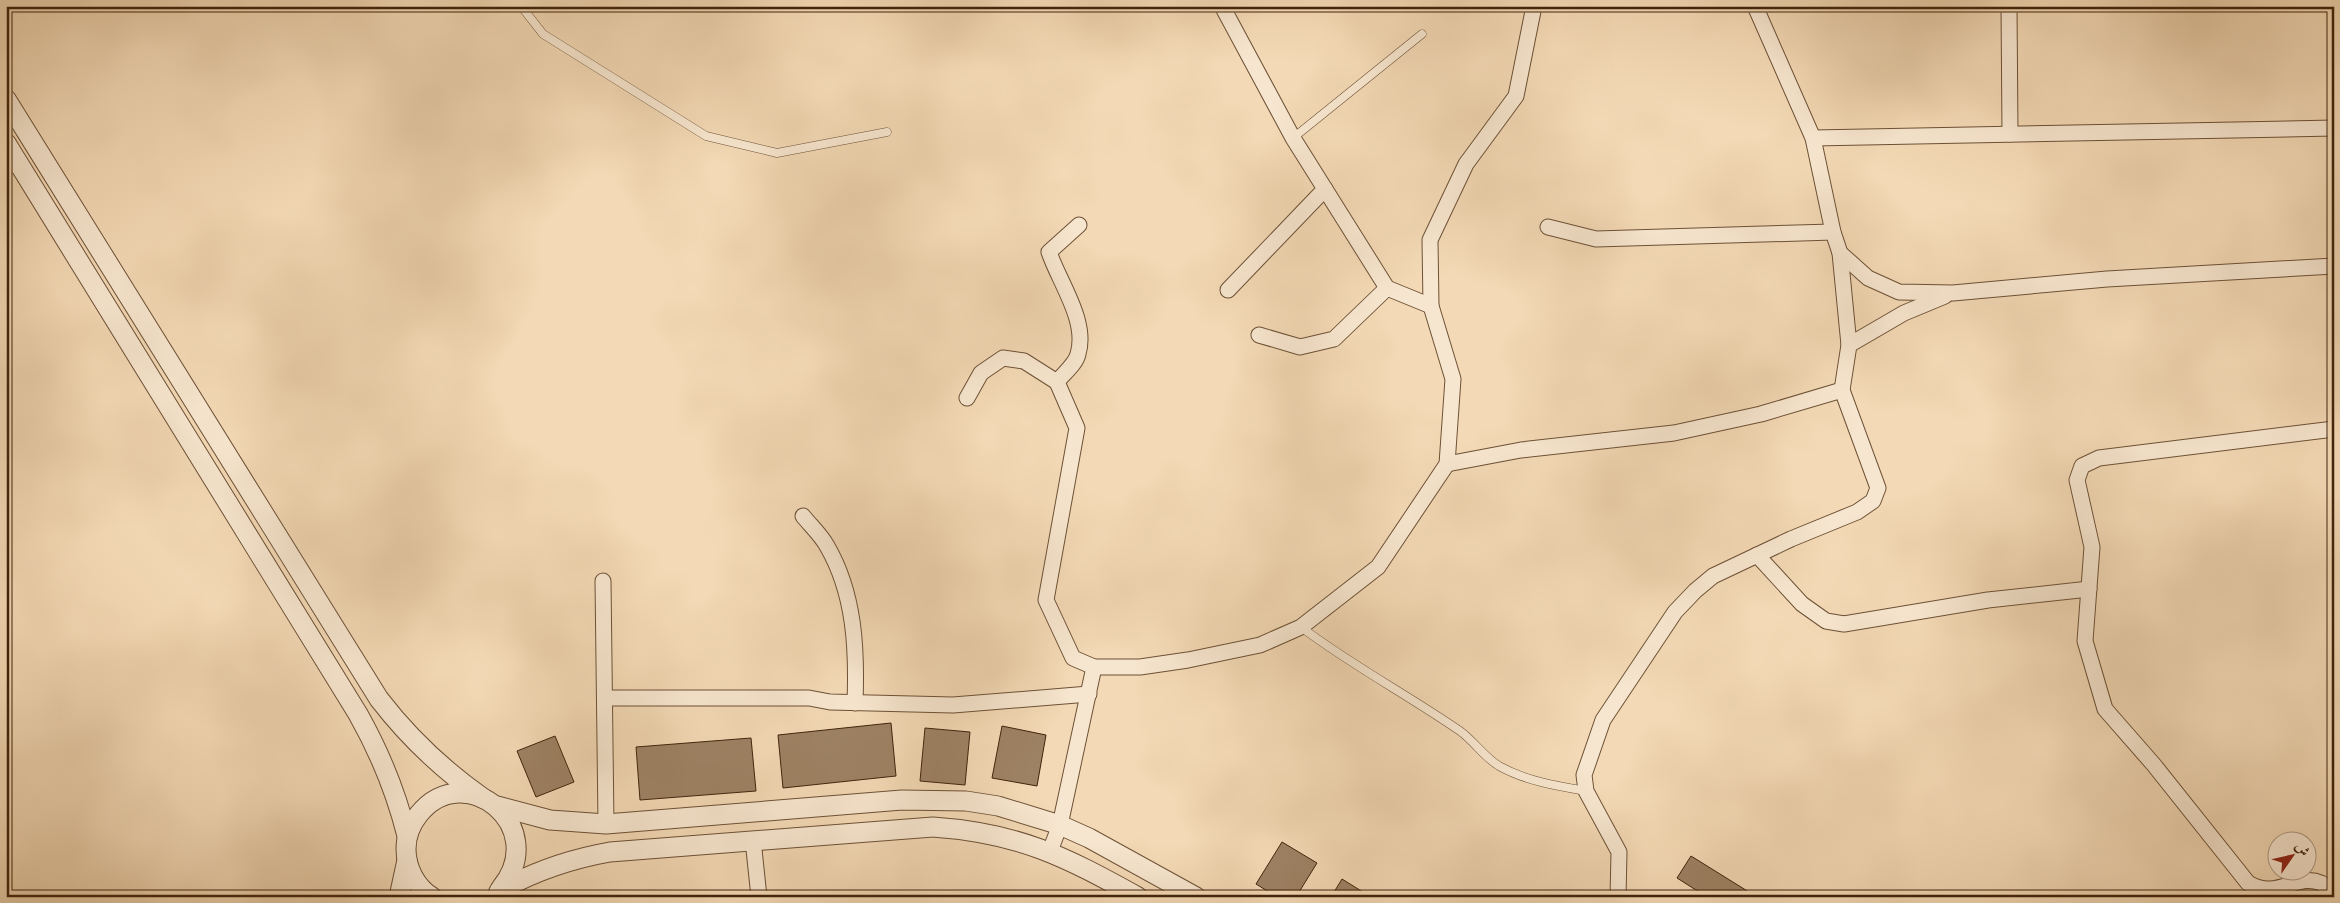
<svg xmlns="http://www.w3.org/2000/svg" width="2340" height="903" viewBox="0 0 2340 903" font-family="'Gentium Book Plus',Amiri,serif">
  <style>
    .building { fill: #9d8264; stroke: #40240c }
    .lines { fill: none; stroke-linecap: round; stroke-linejoin: round }
    .service-casing { stroke: #6d5136; stroke-width: 9 }
    .minor-casing { stroke: #6d5136; stroke-width: 17 }
    .tertiary-casing { stroke: #6d5136; stroke-width: 21 }
    .service { stroke: #f7e6cf; stroke-width: 8 }
    .minor { stroke: #f7e6cf; stroke-width: 15 }
    .tertiary { stroke: #f7e6cf; stroke-width: 19 }
  </style>
  <rect width="100%" height="100%" fill="#f3d9b5"/>
  <filter id="stains"><feTurbulence type="fractalNoise" baseFrequency=".004" numOctaves="4"/><feColorMatrix values="0 0 0 0 .2 0 0 0 0 .09 0 0 0 0 .02 0 0 0 .5 -.17"/></filter>
  <radialGradient id="worn" r=".72"><stop offset=".6" stop-color="#630" stop-opacity="0"/><stop offset="1" stop-color="#630" stop-opacity=".3"/></radialGradient>
  <!-- building -->
  <g class="building">
    <polygon points="891,723 896,776 783,788 778,735"/>
    <polygon points="1002,726 1046,735 1037,786 992,778"/>
    <polygon points="925,728 970,732 965,785 920,781"/>
    <polygon points="555,736 574,782 536,797 517,751"/>
    <polygon points="751,738 756,791 640,800 636,747"/>
    <polygon points="1282,842 1317,863 1296,897 1277,897 1256,884"/>
    <polygon points="1691,856 1757,897 1707,897 1677,878"/>
    <polygon points="1342,879 1371,897 1331,897"/>
  </g>
  <g class="lines">
    <defs>
      <g id="service">
        <polyline points="521,6 543,34 706,136 777,153 887,132"/>
        <polyline points="1293,138 1422,34"/>
        <path d="M 1301,627 C 1351,665 1408,695 1460,731 C 1474,741 1484,757 1499,766 C 1526,781 1557,786 1586,791"/>
      </g>
      <g id="minor">
        <polyline points="1222,6 1293,138 1387,288 1431,306"/>
        <polyline points="2009,6 2010,134"/>
        <polyline points="1813,138 2334,128"/>
        <path d="M 1079,225 L 1049,252 C 1059,282 1088,321 1078,354 C 1076,364 1063,374 1057,382 L 1077,428 L 1046,600 L 1073,658 L 1094,667 L 1140,667 L 1188,660 L 1260,645 L 1301,627 L 1378,567 L 1447,464 L 1453,379 L 1431,306 L 1430,240 L 1466,164 L 1516,96 L 1534,6"/>
        <polyline points="1548,227 1596,239 1833,232"/>
        <polyline points="1840,253 1868,278 1899,292 1953,293 2107,279 2334,266"/>
        <polyline points="1228,290 1325,189"/>
        <polyline points="1259,335 1300,347 1334,339 1387,288"/>
        <polyline points="1849,345 1904,313 1945,296"/>
        <polyline points="967,398 981,373 1003,358 1024,361 1057,382"/>
        <path d="M 2334,429 L 2099,458 L 2082,466 L 2077,480 L 2092,547 L 2085,641 L 2105,709 L 2154,765 L 2248,883 C 2278,901 2296,872 2321,883 C 2325,885 2330,890 2334,893"/>
        <polyline points="1447,464 1521,450 1674,433 1761,414 1842,390"/>
        <path d="M 803,516 C 811,526 821,535 827,546 C 855,594 857,650 855,703"/>
        <polyline points="1757,555 1802,604 1826,621 1844,624 1988,600 2089,589"/>
        <polyline points="603,581 606,824"/>
        <polyline points="605,698 809,698 830,702 953,705 1089,694"/>
        <polyline points="753,840 759,897"/>
        <polyline points="1050,851 1060,825 1094,667"/>
        <polyline points="1618,897 1619,852 1586,791 1584,775 1603,720 1675,612 1695,591 1713,576 1791,539 1857,512 1873,501 1878,488 1842,390 1849,345 1840,253 1833,232 1813,138 1755,6"/>
      </g>
      <g id="tertiary">
        <path d="M 6,99 L 379,699 C 409,738 443,770 483,798"/>
        <path d="M 6,143 L 358,714 C 380,753 396,792 407,836"/>
        <polyline points="497,806 550,820 606,824 902,800 966,801 998,806 1060,825 1089,838 1196,897"/>
        <path d="M 499,891 C 535,871 570,859 610,852 L 933,827 C 1019,833 1064,856 1138,897"/>
        <polyline points="399,897 407,860"/>
        <path d="M 432,897 C 416,887 406,868 406,849 C 406,836 411,824 419,814 C 465,757 551,827 501,888"/>
      </g>
    </defs>
    <!-- service casing -->
    <use href="#service" class="service-casing"/>
    <!-- minor casing -->
    <use href="#minor" class="minor-casing"/>
    <!-- tertiary casing -->
    <use href="#tertiary" class="tertiary-casing"/>
    <!-- service -->
    <use href="#service" class="service"/>
    <!-- minor -->
    <use href="#minor" class="minor"/>
    <!-- tertiary -->
    <use href="#tertiary" class="tertiary"/>
  </g>
  <!-- margin -->
  <rect width="2340" height="903" fill="none" stroke="#f3d9b5" stroke-width="25"/>
  <rect x="8" y="8" width="2325" height="888" fill="none" stroke="#40240c" stroke-width="2.5"/>
  <rect x="12" y="12" width="2315" height="878" fill="none" stroke="#40240c"/>
  <!-- north arrow -->
  <g transform="translate(2292 856) rotate(56)"><circle r="24" fill="#f7e6cf" stroke="#ae9881"/>
  <path d="M0-4L9 19L0 12L-9 19Z" fill="#8f2418"/>
  <text y="-8" font-size="14" font-weight="bold" text-anchor="middle" fill="#40240c">ش</text>
  </g>
  <rect width="100%" height="100%" filter="url(#stains)"/>
  <rect width="100%" height="100%" fill="url(#worn)"/>
</svg>
